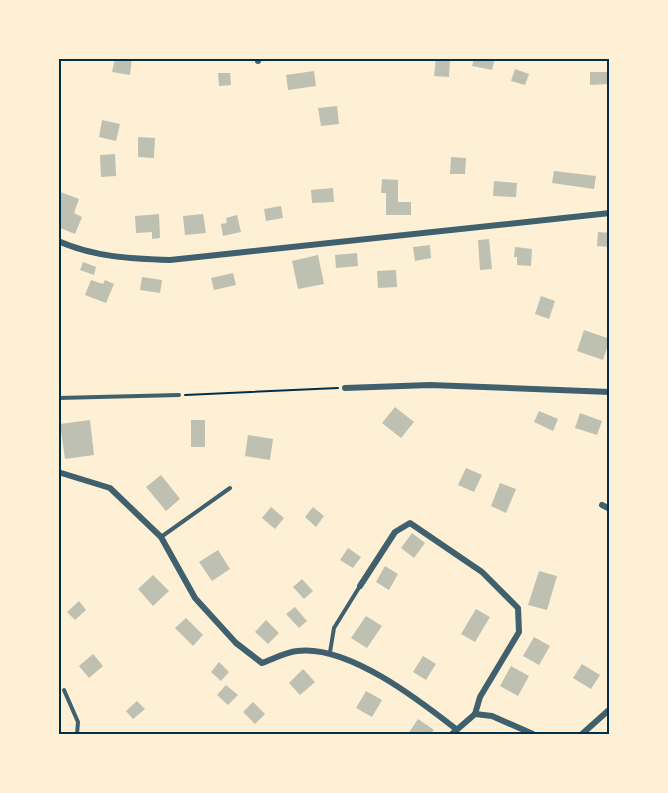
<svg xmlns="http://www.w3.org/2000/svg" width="668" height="793" viewBox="0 0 668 793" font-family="Manrope,sans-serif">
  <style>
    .building { fill: #bec0b2 }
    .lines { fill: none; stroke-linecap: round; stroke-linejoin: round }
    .path { stroke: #003049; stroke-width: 2 }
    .service { stroke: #3f606c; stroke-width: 4 }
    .minor { stroke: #3f606c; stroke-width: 6 }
    .neatline { fill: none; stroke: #003049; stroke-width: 2 }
  </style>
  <rect width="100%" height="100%" fill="#fdf0d5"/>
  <!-- building -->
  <g class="building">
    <polygon points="115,58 132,58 130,75 112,72"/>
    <polygon points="436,58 450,58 449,77 434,76"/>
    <polygon points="474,58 495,58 492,70 472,66"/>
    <polygon points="515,69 529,74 525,85 511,81"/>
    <polygon points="314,71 316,86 288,90 286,75"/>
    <polygon points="590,72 608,72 608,84 590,85"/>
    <polygon points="218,73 230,73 231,85 219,86"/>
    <polygon points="337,106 339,124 321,126 318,108"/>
    <polygon points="102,120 120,124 116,141 99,137"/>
    <polygon points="138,137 155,138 154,158 138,157"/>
    <polygon points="115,154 116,176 101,177 100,155"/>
    <polygon points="451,157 466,158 465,174 450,174"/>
    <polygon points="554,171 596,176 594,189 552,183"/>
    <polygon points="382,179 398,180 398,202 411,202 411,215 386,215 386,193 381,193"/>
    <polygon points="494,181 517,183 516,197 493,196"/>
    <polygon points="333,188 334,202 312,203 311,190"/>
    <polygon points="58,191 79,199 74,213 82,217 75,234 58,227 61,208 58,206"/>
    <polygon points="281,206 283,218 266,221 264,209"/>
    <polygon points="159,214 160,238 152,239 152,232 136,233 135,216"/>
    <polygon points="203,214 206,233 185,235 183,216"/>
    <polygon points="237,215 241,232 223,236 221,224 227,223 226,218"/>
    <polygon points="598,232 610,233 610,247 597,246"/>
    <polygon points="489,239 492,269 480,270 478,240"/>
    <polygon points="430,245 431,258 415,261 413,247"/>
    <polygon points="515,247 532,249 531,266 517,265 517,257 514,257"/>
    <polygon points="357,253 358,266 336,268 335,255"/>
    <polygon points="318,255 324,284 298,289 292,261"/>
    <polygon points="83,262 96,267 94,275 80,270"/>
    <polygon points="396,270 397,287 378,288 377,271"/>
    <polygon points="233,273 236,285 214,290 211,278"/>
    <polygon points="142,277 162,280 160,293 140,290"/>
    <polygon points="91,280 103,284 105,280 114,284 106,303 85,295"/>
    <polygon points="541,296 555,301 549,319 535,314"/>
    <polygon points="584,330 610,339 603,360 577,351"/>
    <polygon points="395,407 414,422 401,438 382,423"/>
    <polygon points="539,411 558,419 553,431 534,422"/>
    <polygon points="580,413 602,421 597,435 575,428"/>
    <polygon points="90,420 94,455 65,459 60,424"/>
    <rect x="191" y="420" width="14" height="27"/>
    <polygon points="248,435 273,439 270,460 245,456"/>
    <polygon points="466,468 482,475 474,492 458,485"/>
    <polygon points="161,475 180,499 166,511 146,487"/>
    <polygon points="500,483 516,489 506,513 491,506"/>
    <polygon points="271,507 284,518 275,529 262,518"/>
    <polygon points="313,507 324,516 316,527 305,517"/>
    <polygon points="412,533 425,543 414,558 401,548"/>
    <polygon points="348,548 361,557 353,568 340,560"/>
    <polygon points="218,550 230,569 212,581 199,562"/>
    <polygon points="385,566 398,574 389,590 376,582"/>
    <polygon points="539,571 557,576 547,610 528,605"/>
    <polygon points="153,575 169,591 153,606 138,589"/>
    <polygon points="302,579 313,591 304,599 293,587"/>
    <polygon points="79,601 86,610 75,620 67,612"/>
    <polygon points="295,607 307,621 299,628 286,614"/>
    <polygon points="476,609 490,617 475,642 461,634"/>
    <polygon points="366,616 382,626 367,648 351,638"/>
    <polygon points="186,618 203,635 193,646 175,628"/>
    <polygon points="266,620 279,633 268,644 255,632"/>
    <polygon points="534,637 550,646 539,665 523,656"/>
    <polygon points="93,654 103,666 89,678 79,666"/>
    <polygon points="423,656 436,664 426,680 413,672"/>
    <polygon points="219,662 229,672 221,681 211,672"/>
    <polygon points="582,664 600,675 591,689 573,678"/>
    <polygon points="511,666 529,676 518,696 500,686"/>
    <polygon points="303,669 315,682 300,695 289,683"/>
    <polygon points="226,685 238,695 228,705 217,695"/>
    <polygon points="366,691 382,700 372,717 356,708"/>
    <polygon points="137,701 145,709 133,719 126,711"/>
    <polygon points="253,702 265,714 255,724 243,712"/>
    <polygon points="418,719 434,730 430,734 408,734"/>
  </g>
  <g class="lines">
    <!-- path -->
    <polyline class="path" points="185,395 338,388"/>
    <!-- service -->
    <g class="service">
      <polyline points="58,398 179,395"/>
      <polyline points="161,537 230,488"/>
      <polyline points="330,652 334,628 360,586"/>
      <polyline points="64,690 78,722 77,734"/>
    </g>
    <!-- minor -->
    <g class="minor">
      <polyline points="258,58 258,61"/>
      <path d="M 58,241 C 94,257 132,259 170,260 L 610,213"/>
      <polyline points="345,388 430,385 610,392"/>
      <path d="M 58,472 L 110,488 L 161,537 L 195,598 L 236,643 L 262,663 C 273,659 286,652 297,651 C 347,644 419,700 456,729"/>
      <polyline points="602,505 610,509"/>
      <polyline points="360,586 395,532 410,523 482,572 518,608 519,632 480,697 475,714"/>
      <polyline points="452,734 475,714 492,716 533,734"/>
      <polyline points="582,734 610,709"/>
    </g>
  </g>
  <!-- border -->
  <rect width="668" height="793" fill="none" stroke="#fdf0d5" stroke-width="120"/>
  <rect x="60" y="60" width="548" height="673" class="neatline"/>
</svg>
